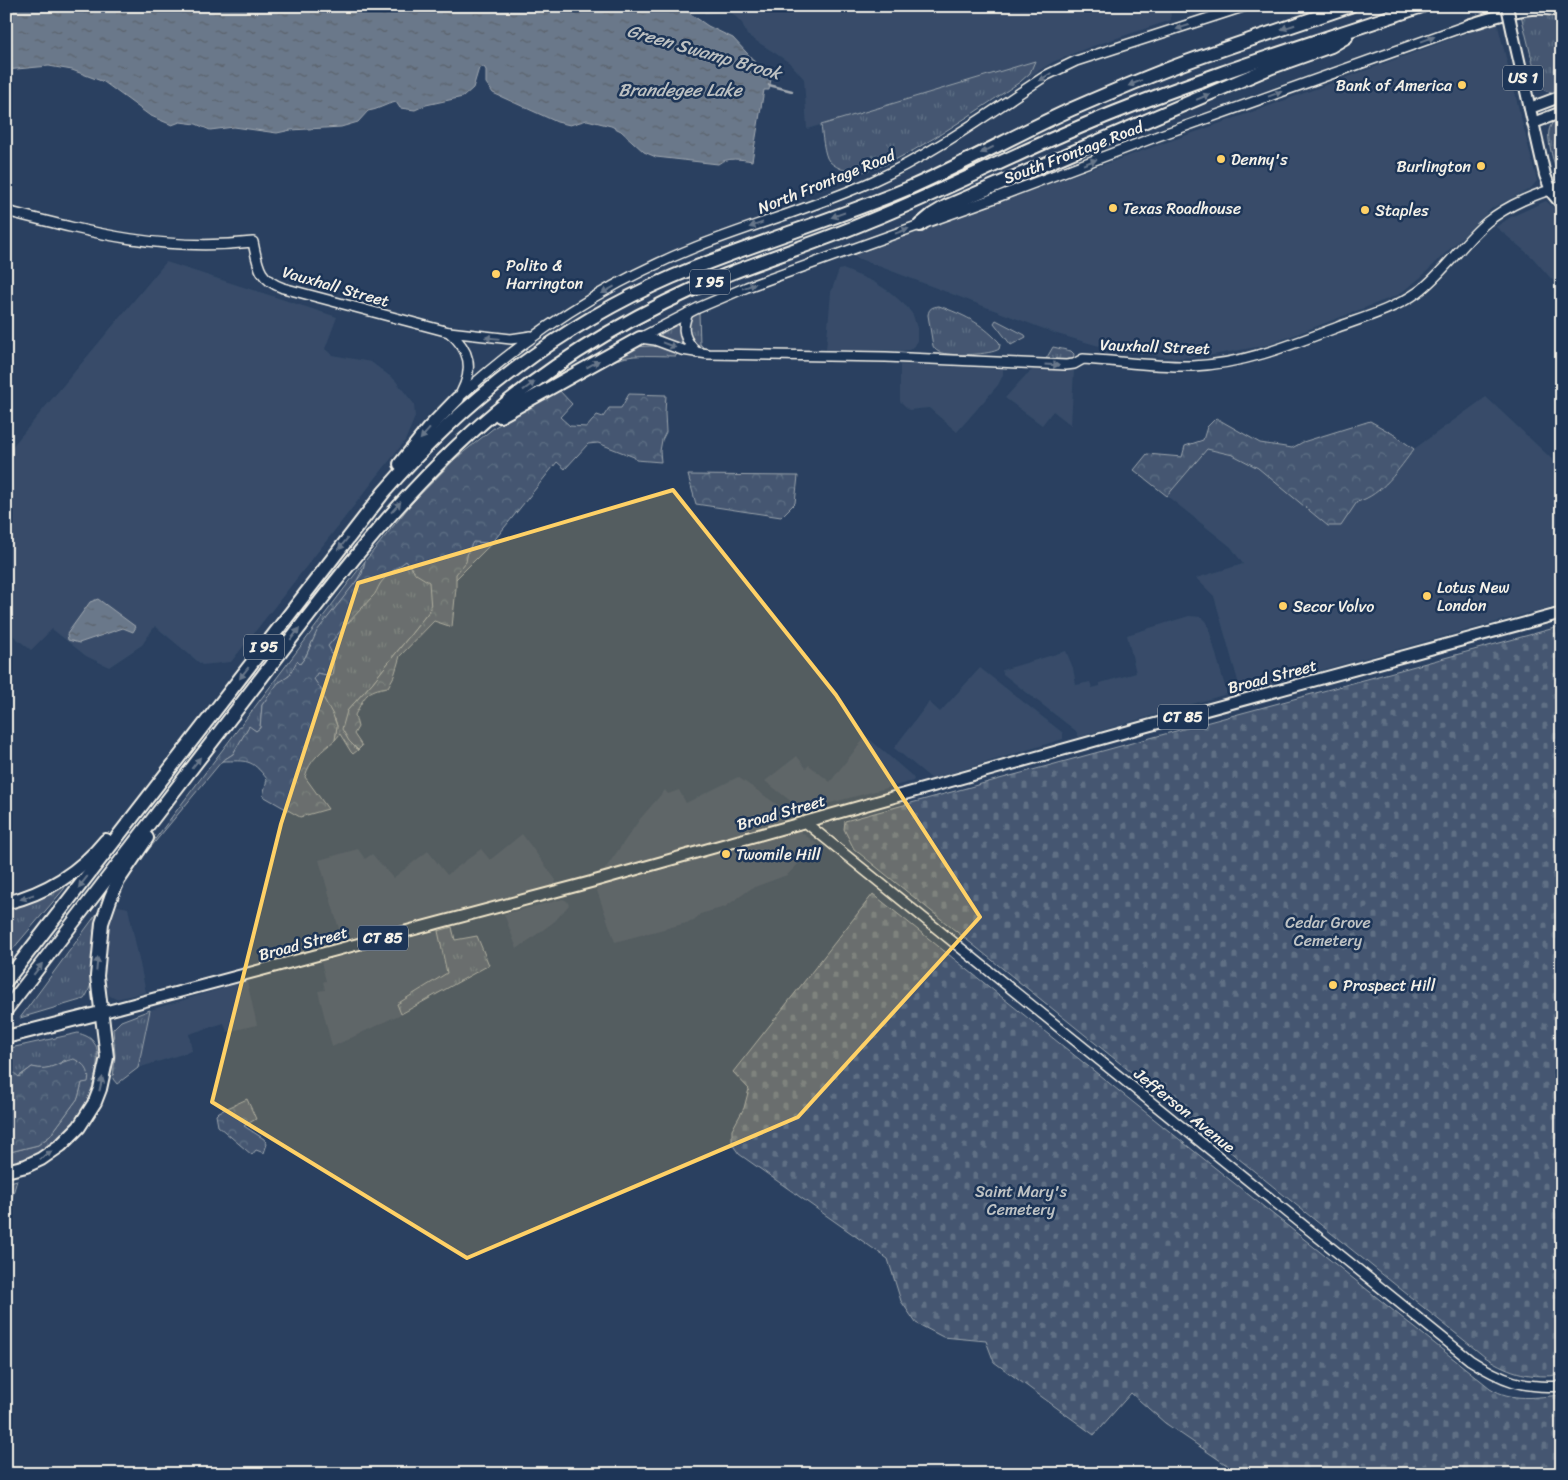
<svg xmlns="http://www.w3.org/2000/svg" width="1568" height="1480" viewBox="0 0 1568 1480" font-family="Sriracha,sans-serif">
  <style>
    .built { fill: #374c69 }
    .grass { fill: url(#grass-tufts); stroke: #9ca4ac }
    .forest { fill: url(#forest-crowns); stroke: #9ca4ac }
    .cemetery { fill: url(#cemetery-stones); stroke: #9ca4ac }
    .water { fill: url(#water-ripples); stroke: #a1a8b0 }
    .lines { fill: none; stroke-linecap: round; stroke-linejoin: round }
    .stream { stroke: #a1a8b0; stroke-width: 2.5 }
    .secondary-casing { stroke: #f4f1e8; stroke-width: 12 }
    .primary-casing { stroke: #f4f1e8; stroke-width: 14 }
    .highway-casing { stroke: #f4f1e8; stroke-width: 16 }
    .secondary { stroke: #1d3557; stroke-width: 9 }
    .primary { stroke: #1d3557; stroke-width: 10 }
    .highway { stroke: #1d3557; stroke-width: 12 }
    .primary-bridge-casing { stroke: #f4f1e8; stroke-width: 14; stroke-linecap: butt }
    .primary-bridge { stroke: #1d3557; stroke-width: 10 }
    .oneway { fill: #68778a }
    .marked { fill: #ffd166; fill-opacity: 0.2; stroke: #ffd166; stroke-width: 4; stroke-linejoin: round }
    .poi-dot { fill: #ffd166; stroke: #1d3557; stroke-width: 2 }
    .labels { text-anchor: middle; stroke-width: 5; stroke-linejoin: round; paint-order: stroke }
    .shield { fill: #1d3557; stroke: #b4b9bc; stroke-width: 1 }
    .shield-label { font-size: 15px; font-weight: bold; fill: #f4f1e8 }
    .poi-label { font-size: 16px; fill: #f4f1e8; stroke: #1d3557; text-anchor: start }
    .street-label { font-size: 16px; fill: #f4f1e8; stroke: #1d3557 }
    .park-label { font-size: 16px; fill: #bfc3c4; stroke: #1d3557 }
    .water-label { font-size: 18px; font-style: italic; fill: #bdc1c2; stroke: #1d3557 }
  </style>
  <defs>
    <pattern id="grass-tufts" width="24" height="20" patternUnits="userSpaceOnUse" patternTransform="scale(1.25)"><rect width="24" height="20" fill="#445771"/><path d="M3 7l-1-3M5 7V3M7 7l1-3M15 17l-1-3M17 17v-4M19 17l1-3" fill="none" stroke="#607085"/></pattern>
    <pattern id="forest-crowns" width="20" height="18" patternUnits="userSpaceOnUse" patternTransform="scale(1.25)"><rect width="20" height="18" fill="#445771"/><path d="M2 6a3 3 0 1 1 6 0M12 15a3 3 0 1 1 6 0" fill="none" stroke="#607085"/></pattern>
    <pattern id="cemetery-stones" width="16" height="16" patternUnits="userSpaceOnUse" patternTransform="scale(1.25)"><rect width="16" height="16" fill="#445771"/><path d="M2 7V4a2 2 0 0 1 4 0v3zM10 15v-3a2 2 0 0 1 4 0v3z" fill="#607085"/></pattern>
    <pattern id="water-ripples" width="26" height="14" patternUnits="userSpaceOnUse" patternTransform="scale(1.25)"><rect width="26" height="14" fill="#6a788a"/><path d="M2 4q2-2 4 0t4 0M15 11q2-2 4 0t4 0" fill="none" stroke="#5b626b"/></pattern>
  </defs>
  <rect width="100%" height="100%" fill="#2a4060"/>
  <filter id="ink" filterUnits="userSpaceOnUse"><feTurbulence type="fractalNoise" baseFrequency=".02" numOctaves="2"/><feDisplacementMap in="SourceGraphic" scale="10" xChannelSelector="R" yChannelSelector="G"/><feConvolveMatrix kernelMatrix="1 2 1 2 8 2 1 2 1" color-interpolation-filters="sRGB"/></filter>
  <g filter="url(#ink)">
    <!-- built -->
    <g class="built">
      <polygon points="700,6 1170,6 1171,20 1087,48 1053,62 1020,82 1030,73 1035,61 807,129 804,79 798,72 790,63 747,35 742,23 729,10 705,14"/>
      <polygon points="1497,22 1537,181 1530,189 1492,208 1420,278 1398,295 1268,345 1207,356 1178,358 1120,352 1057,334 852,256 1032,190 1269,106"/>
      <polygon points="1546,201 1562,215 1562,291 1532,257 1496,227 1511,217"/>
      <polygon points="166,262 337,317 325,349 332,355 371,362 395,380 414,404 415,417 405,441 231,662 202,665 155,626 142,645 109,667 86,656 52,629 31,650 6,630 6,454"/>
      <polygon points="843,269 874,282 890,292 907,307 913,315 917,328 917,340 915,346 909,350 899,351 826,350 831,292 839,270"/>
      <polygon points="900,364 1003,369 1003,375 998,385 957,432 929,408 909,410 900,401"/>
      <polygon points="1035,368 1074,370 1071,425 1053,411 1042,425 1005,398 1026,375"/>
      <polygon points="1486,397 1555,462 1558,459 1562,462 1562,604 1241,692 1214,596 1196,578 1243,564 1231,547 1167,496 1207,449 1233,455 1258,468 1328,526 1341,526 1357,502 1367,499 1393,476 1414,449"/>
      <polygon points="1189,616 1202,617 1207,622 1227,694 1079,737 1076,731 1003,674 1002,670 1066,651 1073,668 1076,685 1090,682 1092,688 1100,686 1100,683 1136,673 1127,635"/>
      <polygon points="980,668 1063,733 1063,739 932,779 894,748 929,702 940,712"/>
      <polygon points="866,736 912,776 914,779 913,781 808,809 797,806 765,781 797,756 806,768 809,765 830,782"/>
      <polygon points="738,777 782,808 803,834 818,844 787,875 752,888 725,907 700,914 694,921 615,942 596,888 591,889 640,819 665,790 668,794 679,790 686,803"/>
      <polygon points="522,834 556,880 555,886 480,907 353,938 343,934 339,929 319,860 358,849 365,859 372,854 393,878 428,851 447,875 481,849 490,860"/>
      <polygon points="563,899 567,901 569,905 555,921 517,949 504,914"/>
      <polygon points="113,905 128,908 146,992 116,999 110,996 103,985 101,967 108,923"/>
      <polygon points="438,931 448,973 397,1004 401,1014 332,1047 318,991 325,990 323,982 326,981 321,962"/>
      <polygon points="247,981 257,1025 227,1032 224,1023 189,1034 192,1051 138,1068 150,1010"/>
    </g>
    <!-- grass -->
    <g class="grass">
      <path d="M 1543,13 L 1562,17 L 1562,91 C 1552,93 1544,93 1538,84 L 1521,15 Z"/>
      <path d="M 1035,61 L 1030,73 L 1020,82 C 985,105 951,129 914,150 C 898,158 882,168 865,171 C 853,174 838,170 829,161 C 824,156 822,132 821,125 Z"/>
      <path d="M 1562,117 L 1562,170 L 1560,173 C 1554,168 1547,140 1549,131 C 1550,124 1555,119 1562,117 Z"/>
      <path d="M 719,303 L 699,313 L 700,344 L 703,347 C 700,345 695,343 693,341 C 686,334 686,321 693,315 C 700,310 711,306 719,303 Z"/>
      <path d="M 939,306 C 964,315 980,322 999,342 L 1000,345 L 999,349 C 991,355 953,356 942,353 C 938,352 935,350 933,346 L 928,315 C 929,308 932,307 939,306 Z"/>
      <polygon points="996,320 1025,335 1026,337 1011,345 994,323"/>
      <polygon points="680,322 679,335 682,344 678,345 661,336 661,334"/>
      <path d="M 650,346 L 664,347 L 677,352 L 676,356 C 662,356 648,355 634,356 C 622,357 613,362 602,363 L 634,347 Z"/>
      <polygon points="1053,347 1071,351 1074,354 1073,359 1069,361 1046,359"/>
      <polygon points="438,514 492,543 438,597 431,606 431,609 373,682 347,711 355,748 358,750 353,754 351,752 340,734 335,740 337,726 335,719 293,683"/>
      <path d="M 365,561 C 359,587 334,607 319,630 C 311,641 309,654 300,664 L 297,662 L 289,676 L 278,684 L 262,705 L 260,728 L 256,731 L 249,727 L 233,754 L 222,761 L 131,871 Z"/>
      <polygon points="67,882 64,889 6,957 6,907"/>
      <path d="M 98,912 L 100,913 C 97,936 97,982 84,999 L 20,1018 Z"/>
      <polygon points="452,927 455,940 477,936 489,965 401,1014 397,1004 447,973 438,931"/>
      <polygon points="150,1010 138,1068 117,1084 113,1079 115,1055 113,1029 121,1021"/>
      <path d="M 78,1033 C 84,1035 91,1037 94,1043 C 99,1048 97,1058 97,1065 C 94,1092 82,1116 63,1136 C 47,1152 27,1160 6,1166 L 6,1153 L 38,1145 L 50,1136 L 78,1098 L 82,1083 L 65,1060 C 53,1067 46,1071 32,1067 L 18,1077 L 8,1068 L 6,1068 L 6,1049 Z"/>
      <polygon points="17,1180 6,1218 6,1183"/>
    </g>
    <!-- forest -->
    <g class="forest">
      <path d="M 558,389 L 572,404 L 560,417 L 570,426 L 587,427 L 597,415 L 603,417 L 609,408 L 621,408 L 629,394 L 666,395 L 665,413 L 666,432 L 662,440 L 660,451 L 661,462 L 636,460 L 634,457 L 598,443 L 588,444 L 565,469 L 557,462 L 492,543 L 473,542 L 468,551 L 466,562 L 456,574 L 456,588 L 452,627 L 434,621 L 400,656 L 394,676 L 388,687 C 366,690 365,696 355,715 L 358,727 L 354,734 L 362,746 L 358,750 L 349,741 L 342,729 L 347,711 L 373,682 L 431,609 L 429,582 L 416,574 L 406,561 C 398,567 386,575 380,584 C 377,589 376,594 372,597 C 357,614 342,628 328,646 C 334,655 334,665 332,676 L 317,673 L 314,679 L 322,691 L 324,699 L 333,715 L 337,726 L 335,740 C 323,750 309,760 305,777 L 328,809 L 300,817 L 263,796 L 267,779 C 251,758 247,761 222,761 L 233,754 L 249,726 L 256,731 L 260,728 L 262,705 L 278,683 L 289,676 L 297,661 L 300,664 L 306,656 L 317,631 L 362,574 L 365,561 L 412,503 L 455,459 L 495,427 Z"/>
      <path d="M 1216,418 L 1260,443 L 1292,448 L 1303,442 L 1370,421 L 1393,434 L 1414,449 C 1399,469 1382,495 1357,502 L 1341,526 L 1328,526 L 1258,468 L 1233,455 L 1207,449 L 1167,496 L 1134,470 L 1147,454 L 1182,457 L 1185,446 L 1203,440 L 1207,427 Z"/>
      <polygon points="688,475 798,476 795,503 781,517 696,504"/>
      <path d="M 74,1059 C 84,1064 91,1070 88,1082 L 82,1083 L 78,1098 L 50,1136 L 38,1145 L 6,1153 L 6,1068 L 8,1068 L 19,1077 L 32,1067 C 51,1072 57,1062 74,1059 Z"/>
      <polygon points="247,1099 256,1119 244,1126 264,1139 267,1144 264,1153 256,1150 252,1155 218,1126 216,1115 219,1112"/>
    </g>
    <!-- cemetery -->
    <g class="cemetery">
      <path d="M 1562,626 L 1562,1375 C 1530,1378 1512,1374 1485,1357 L 854,849 L 844,829 L 845,821 Z"/>
      <path d="M 873,894 L 1490,1388 C 1512,1402 1536,1397 1562,1395 L 1562,1474 L 1240,1474 L 1165,1423 L 1131,1393 L 1094,1435 L 994,1362 L 986,1341 L 943,1337 L 916,1323 L 901,1301 L 888,1259 L 739,1154 L 732,1144 L 732,1130 L 744,1108 L 749,1089 L 733,1072 Z"/>
    </g>
    <!-- water -->
    <g class="water">
      <path d="M 6,6 L 679,6 L 708,26 L 733,38 L 771,79 L 769,90 L 764,90 L 752,161 C 741,159 727,157 718,164 L 656,157 L 644,152 L 621,131 L 611,126 L 587,120 L 570,125 L 557,122 L 493,93 L 486,83 L 486,70 L 484,67 L 479,68 L 473,88 L 463,97 L 426,105 L 415,110 L 400,108 L 396,102 C 385,104 378,110 368,111 L 358,122 L 341,127 L 291,130 L 277,133 L 234,127 L 210,130 L 196,124 L 180,122 L 172,125 L 160,120 L 149,115 L 104,82 L 72,70 L 49,66 L 6,70 Z"/>
      <polygon points="98,599 136,627 133,632 123,628 79,643 68,640 67,634 90,602"/>
    </g>
    <g class="lines">
      <!-- stream -->
      <polyline class="stream" points="769,85 792,91"/>
      <defs>
        <g id="secondary">
          <path d="M 6,211 C 92,233 164,252 253,242 C 258,265 258,279 283,288 L 449,332 L 511,339 L 531,336"/>
          <path d="M 688,313 C 680,330 685,340 697,353"/>
          <path d="M 449,332 C 470,350 474,368 461,393"/>
          <path d="M 640,338 L 655,340 L 682,350 L 708,354 L 886,357 L 1066,365 L 1074,364 L 1083,359 C 1119,361 1157,367 1193,366 C 1244,364 1291,345 1338,327 C 1366,317 1394,309 1418,292 C 1444,273 1462,243 1487,222 C 1509,204 1536,194 1562,186"/>
          <polyline points="640,338 698,308 747,287 992,199 1158,136 1474,23"/>
          <path d="M 458,398 C 528,334 608,282 696,247 C 754,224 816,207 873,181 C 935,153 990,112 1047,75 L 1076,61 L 1246,6"/>
          <path d="M 805,822 L 1470,1360 C 1501,1380 1524,1389 1562,1386"/>
        </g>
        <g id="primary">
          <path d="M 1468,25 C 1497,17 1531,2 1562,12"/>
          <polyline points="1513,34 1545,175 1552,193 1562,205"/>
          <polyline points="1530,108 1562,96"/>
          <polyline points="1533,123 1562,112"/>
          <polyline points="100,1013 591,882 1140,728 1562,613"/>
        </g>
        <g id="highway">
          <polyline points="920,225 932,215 947,206 1272,67 1331,46 1346,37"/>
          <polyline points="500,416 640,338"/>
          <polyline points="400,464 428,429 458,398"/>
          <path d="M 6,903 C 46,893 80,872 106,840"/>
          <path d="M 6,981 L 384,492 C 463,401 561,325 672,277 C 750,244 831,221 909,188 C 964,164 1017,134 1072,109 C 1109,93 1146,77 1184,63 C 1239,43 1295,25 1350,6"/>
          <path d="M 6,1010 C 90,901 174,791 258,682 C 332,585 401,491 495,412 C 564,355 643,309 726,275 C 774,256 822,241 869,221 C 953,187 1032,145 1116,112 C 1216,72 1320,41 1422,6"/>
          <polyline points="6,1037 100,1013"/>
          <polyline points="6,1171 26,1166 41,1159 61,1145 79,1127 95,1102 100,1089 107,1057 97,976 102,923 111,897 118,881 147,838"/>
        </g>
      </defs>
      <!-- secondary casing -->
      <use href="#secondary" class="secondary-casing"/>
      <!-- primary casing -->
      <use href="#primary" class="primary-casing"/>
      <!-- highway casing -->
      <use href="#highway" class="highway-casing"/>
      <!-- secondary -->
      <use href="#secondary" class="secondary"/>
      <!-- primary -->
      <use href="#primary" class="primary"/>
      <!-- highway -->
      <use href="#highway" class="highway"/>
      <defs>
        <polyline id="primary-bridge" points="1507,6 1513,34"/>
      </defs>
      <!-- primary-bridge casing -->
      <use href="#primary-bridge" class="primary-bridge-casing"/>
      <!-- primary-bridge -->
      <use href="#primary-bridge" class="primary-bridge"/>
    </g>
    <!-- one-way arrows -->
    <defs><path id="oneway-solid" d="M-6-.8H1V-3.2L6.5 0L1 3.2V.8H-6Z" transform="scale(1.25)"/></defs>
    <g class="oneway">
      <use href="#oneway-solid" transform="translate(1183 27) rotate(162)"/>
      <use href="#oneway-solid" transform="translate(1288 27) rotate(162)"/>
      <use href="#oneway-solid" transform="translate(1428 39) rotate(-20)"/>
      <use href="#oneway-solid" transform="translate(1045 77) rotate(148)"/>
      <use href="#oneway-solid" transform="translate(1135 83) rotate(157)"/>
      <use href="#oneway-solid" transform="translate(1275 94) rotate(-20)"/>
      <use href="#oneway-solid" transform="translate(1203 97) rotate(-23)"/>
      <use href="#oneway-solid" transform="translate(987 150) rotate(153)"/>
      <use href="#oneway-solid" transform="translate(1090 162) rotate(-21)"/>
      <use href="#oneway-solid" transform="translate(838 215) rotate(160)"/>
      <use href="#oneway-solid" transform="translate(756 225) rotate(160)"/>
      <use href="#oneway-solid" transform="translate(902 231) rotate(-20)"/>
      <use href="#oneway-solid" transform="translate(749 286) rotate(-20)"/>
      <use href="#oneway-solid" transform="translate(608 290) rotate(151)"/>
      <use href="#oneway-solid" transform="translate(492 338) rotate(-175)"/>
      <use href="#oneway-solid" transform="translate(669 345) rotate(21)"/>
      <use href="#oneway-solid" transform="translate(593 364) rotate(-29)"/>
      <use href="#oneway-solid" transform="translate(1052 365) rotate(3)"/>
      <use href="#oneway-solid" transform="translate(529 386) rotate(-36)"/>
      <use href="#oneway-solid" transform="translate(425 434) rotate(131)"/>
      <use href="#oneway-solid" transform="translate(396 507) rotate(-48)"/>
      <use href="#oneway-solid" transform="translate(343 544) rotate(128)"/>
      <use href="#oneway-solid" transform="translate(295 634) rotate(-52)"/>
      <use href="#oneway-solid" transform="translate(244 673) rotate(128)"/>
      <use href="#oneway-solid" transform="translate(196 763) rotate(-52)"/>
      <use href="#oneway-solid" transform="translate(83 882) rotate(128)"/>
      <use href="#oneway-solid" transform="translate(27 897) rotate(160)"/>
      <use href="#oneway-solid" transform="translate(97 964) rotate(-85)"/>
      <use href="#oneway-solid" transform="translate(38 969) rotate(-52)"/>
      <use href="#oneway-solid" transform="translate(101 1084) rotate(-77)"/>
      <use href="#oneway-solid" transform="translate(46 1155) rotate(-34)"/>
    </g>
  </g>
  <!-- marked area -->
  <path class="marked" d="M 673,490 L 836,695 L 980,917 L 798,1117 L 467,1258 L 212,1102 L 281,824 L 358,583 Z"/>
  <!-- markers -->
  <g class="poi-dot">
    <circle cx="1462" cy="85" r="5"/>
    <circle cx="1221" cy="159" r="5"/>
    <circle cx="1481" cy="166" r="5"/>
    <circle cx="1113" cy="208" r="5"/>
    <circle cx="1365" cy="210" r="5"/>
    <circle cx="496" cy="274" r="5"/>
    <circle cx="1427" cy="596" r="5"/>
    <circle cx="1283" cy="606" r="5"/>
    <circle cx="726" cy="854" r="5"/>
    <circle cx="1333" cy="985" r="5"/>
  </g>
  <g class="labels">
    <!-- shield labels -->
    <g class="shield">
      <rect x="1503" y="65.5" width="40" height="25" rx="4"/>
      <rect x="690" y="269.5" width="40" height="25" rx="4"/>
      <rect x="244" y="634.5" width="40" height="25" rx="4"/>
      <rect x="1158" y="704.5" width="50" height="25" rx="4"/>
      <rect x="358" y="925.5" width="50" height="25" rx="4"/>
    </g>
    <g class="shield-label">
      <text x="1523" y="83">US 1</text>
      <text x="710" y="287">I 95</text>
      <text x="264" y="652">I 95</text>
      <text x="1183" y="722">CT 85</text>
      <text x="383" y="943">CT 85</text>
    </g>
    <!-- poi labels -->
    <g class="poi-label">
      <text x="1452" y="91" text-anchor="end">Bank of America</text>
      <text x="1231" y="165">Denny's</text>
      <text x="1471" y="172" text-anchor="end">Burlington</text>
      <text x="1123" y="214">Texas Roadhouse</text>
      <text x="1375" y="216">Staples</text>
      <text x="506" y="271">Polito &amp;<tspan x="506" dy="18">Harrington</tspan></text>
      <text x="1437" y="593">Lotus New<tspan x="1437" dy="18">London</tspan></text>
      <text x="1293" y="612">Secor Volvo</text>
      <text x="736" y="860">Twomile Hill</text>
      <text x="1343" y="991">Prospect Hill</text>
    </g>
    <!-- street labels -->
    <g class="street-label">
      <text transform="translate(1073 152) rotate(-21)" y="6">South Frontage Road</text>
      <text transform="translate(826 181) rotate(-22)" y="6">North Frontage Road</text>
      <text transform="translate(336 286) rotate(16)" y="6">Vauxhall Street</text>
      <text transform="translate(1155 346) rotate(2)" y="6">Vauxhall Street</text>
      <text transform="translate(1272 676) rotate(-15)" y="6">Broad Street</text>
      <text transform="translate(781 812) rotate(-16)" y="6">Broad Street</text>
      <text transform="translate(303 943) rotate(-15)" y="6">Broad Street</text>
      <text transform="translate(1185 1110) rotate(39)" y="6">Jefferson Avenue</text>
    </g>
    <!-- park labels -->
    <g class="park-label">
      <text x="1328" y="928">Cedar Grove<tspan x="1328" dy="18">Cemetery</tspan></text>
      <text x="1021" y="1197">Saint Mary's<tspan x="1021" dy="18">Cemetery</tspan></text>
    </g>
    <!-- water labels -->
    <g class="water-label">
      <text transform="translate(704 52) rotate(16)" y="6">Green Swamp Brook</text>
      <text x="680" y="96">Brandegee Lake</text>
    </g>
  </g>
  <!-- margin -->
  <rect width="1568" height="1480" fill="none" stroke="#1d3557" stroke-width="25"/>
  <rect x="12" y="12" width="1543" height="1455" fill="none" stroke="#f4f1e8" stroke-width="2" filter="url(#ink)"/>
</svg>
